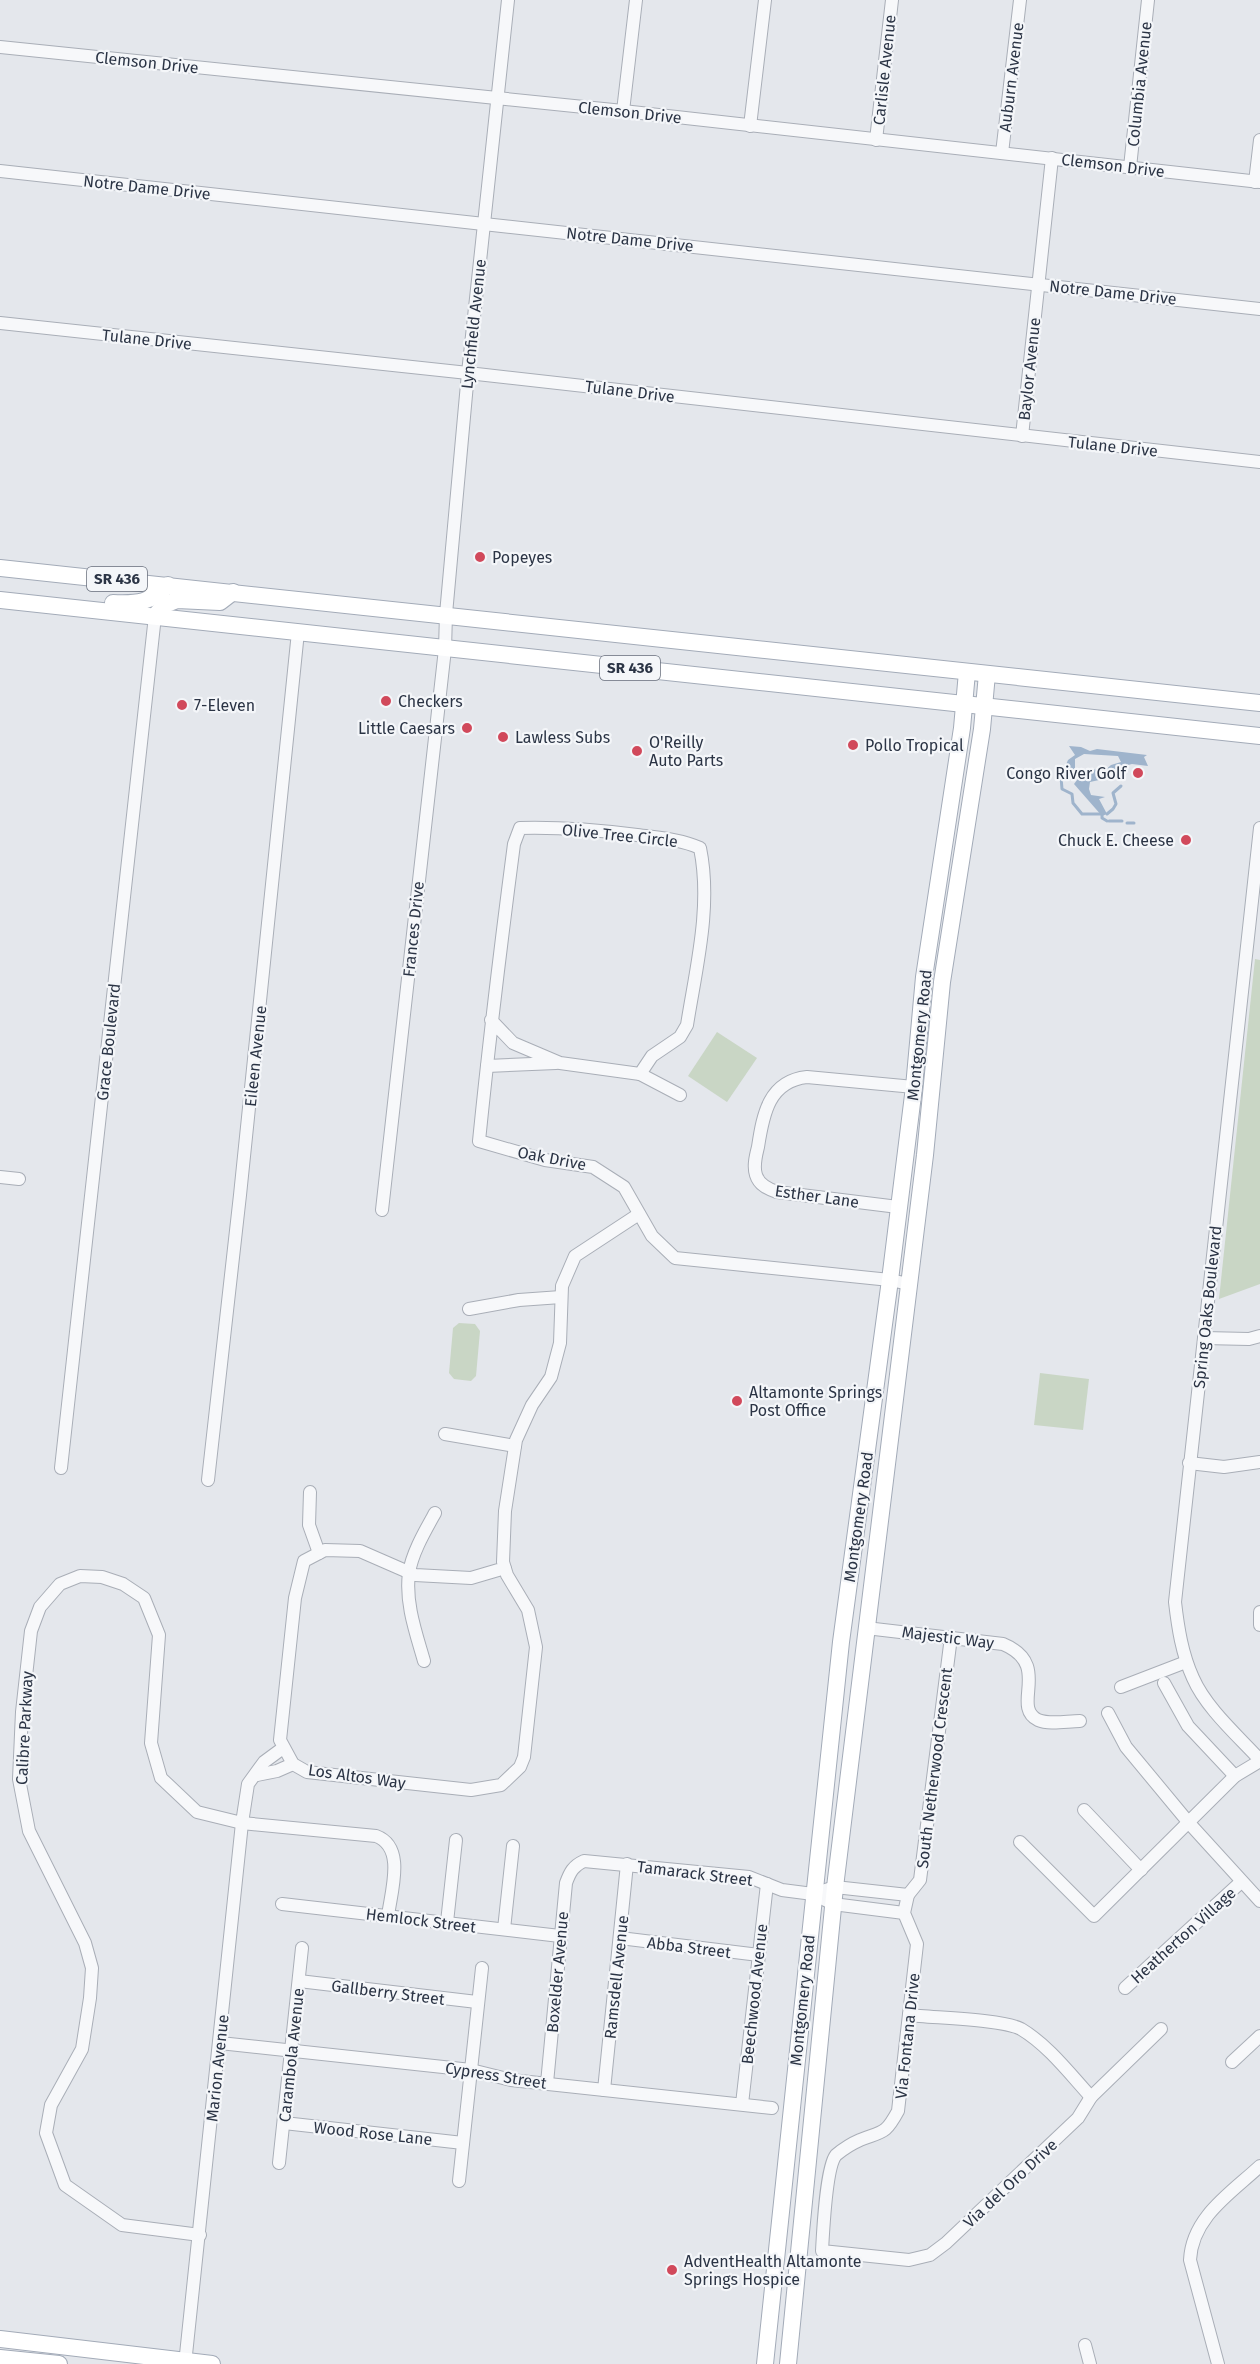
<svg xmlns="http://www.w3.org/2000/svg" width="1260" height="2364" viewBox="0 0 1260 2364" font-family="'Fira Sans',sans-serif">
  <style>
    .green { fill: #c9d6c5 }
    .water { fill: #9fb4cc; fill-rule: evenodd }
    .lines { fill: none; stroke-linecap: round; stroke-linejoin: round }
    .stream { stroke: #9fb4cc; stroke-width: 3 }
    .minor-casing { stroke: #a9aeb7; stroke-width: 14 }
    .major-casing { stroke: #a3abb8; stroke-width: 18 }
    .minor { stroke: #f7f8fa; stroke-width: 12 }
    .major { stroke: #fff; stroke-width: 16 }
    .poi-dot { fill: #d1495b; stroke: #f4f6f9; stroke-width: 2 }
    .labels { text-anchor: middle; stroke-width: 4.5; stroke-linejoin: round; paint-order: stroke }
    .shield { fill: #f4f6f9; stroke: #676e7b; stroke-width: 1.5 }
    .shield-label { font-size: 15px; font-weight: bold; fill: #2b3445 }
    .street-label { font-size: 16px; fill: #2b3445; stroke: #f4f6f9 }
    .poi-label { font-size: 16px; fill: #2b3445; stroke: #f4f6f9; text-anchor: start }
  </style>
  <rect width="100%" height="100%" fill="#e4e7ec"/>
  <!-- green -->
  <g class="green">
    <polygon points="1255,959 1260,960 1260,1284 1219,1299"/>
    <polygon points="717,1032 757,1058 727,1102 688,1076"/>
    <polygon points="459,1323 475,1324 480,1331 476,1376 471,1381 454,1379 449,1373 453,1328"/>
    <polygon points="1040,1373 1089,1379 1083,1430 1034,1425"/>
  </g>
  <!-- water -->
  <path class="water" d="M 1069,746 L 1081,747 L 1090,751 L 1097,749 L 1147,755 L 1144,757 L 1148,766 L 1132,764 L 1124,766 L 1099,780 L 1090,782 L 1089,789 L 1091,795 L 1105,797 L 1099,799 L 1107,814 L 1102,816 L 1074,784 L 1080,776 L 1065,767 L 1068,760 L 1075,755 ZM 1084,754 L 1118,756 L 1121,762 L 1111,765 L 1103,772 L 1090,768 L 1081,771 L 1075,770 L 1075,759 Z"/>
  <g class="lines">
    <!-- stream -->
    <g class="stream">
      <polyline points="1061,777 1062,789 1072,794 1073,803 1082,814 1102,814 1102,818 1107,821"/>
      <polyline points="1107,814 1113,809 1116,804 1113,793 1121,786"/>
      <polyline points="1109,821 1122,821"/>
      <polyline points="1127,823 1134,823"/>
    </g>
    <defs>
      <g id="minor">
        <polyline points="0,47 623,111 1260,182"/>
        <polyline points="623,111 636,0"/>
        <polyline points="750,126 765,0"/>
        <polyline points="876,140 892,0"/>
        <polyline points="1002,153 1020,0"/>
        <polyline points="1130,167 1148,0"/>
        <polyline points="0,171 1260,309"/>
        <polyline points="1255,182 1260,140"/>
        <polyline points="0,323 468,373 1260,462"/>
        <polyline points="1022,436 1052,158"/>
        <path d="M 1260,828 L 1175,1602 C 1178,1628 1182,1654 1193,1678 C 1206,1708 1238,1736 1260,1760"/>
        <path d="M 491,1020 L 513,1043 L 560,1063 L 640,1074 L 652,1056 L 680,1037 L 687,1025 C 696,968 712,906 700,848 C 680,839 659,838 637,835 C 598,830 559,827 520,828 L 514,844 C 501,943 489,1042 479,1141 L 545,1160 L 593,1167 L 624,1187 L 652,1236 L 675,1258 L 890,1280 L 909,1284"/>
        <polyline points="487,1066 556,1063"/>
        <polyline points="640,1074 680,1095"/>
        <polyline points="0,1177 19,1179"/>
        <path d="M 898,1207 L 777,1192 C 768,1189 759,1185 756,1175 C 753,1166 756,1155 758,1147 C 763,1114 769,1081 807,1077 L 914,1087"/>
        <polyline points="382,1210 445,649 446,614 468,373 508,0"/>
        <polyline points="469,1309 519,1300 561,1297"/>
        <polyline points="1204,1338 1249,1339 1260,1336"/>
        <polyline points="445,1434 515,1446"/>
        <polyline points="1189,1463 1224,1467 1260,1462"/>
        <polyline points="61,1468 155,616"/>
        <polyline points="208,1480 240,1195 298,632"/>
        <polyline points="310,1492 309,1525 319,1553"/>
        <polyline points="505,1568 471,1578 415,1575 360,1551 325,1550 304,1561 295,1598 280,1740 293,1764 307,1772 471,1790 501,1785 520,1767 524,1757 536,1647 528,1610 507,1575 503,1562 505,1511 516,1440 532,1405 551,1377 560,1343 562,1286 575,1256 639,1214"/>
        <polyline points="1260,1612 1260,1625"/>
        <path d="M 866,1628 L 1003,1644 C 1053,1665 1010,1706 1038,1720 C 1050,1725 1067,1721 1080,1721"/>
        <path d="M 951,1637 L 920,1880 L 908,1895 L 904,1913 L 917,1944 L 898,2111 C 885,2135 883,2131 860,2140 C 853,2143 842,2150 836,2155 C 826,2167 823,2233 822,2251 L 909,2260 L 930,2255 L 946,2243 L 1078,2118 L 1091,2097 L 1161,2029"/>
        <path d="M 424,1661 C 416,1633 405,1603 409,1573 C 412,1553 425,1531 435,1513"/>
        <polyline points="1164,1683 1188,1726 1235,1776"/>
        <polyline points="1121,1687 1186,1662"/>
        <polyline points="1108,1713 1126,1747 1189,1823 1260,1901"/>
        <polyline points="257,1775 277,1771 293,1764"/>
        <polyline points="1084,1810 1141,1870"/>
        <polyline points="1020,1842 1094,1916 1235,1776 1260,1761"/>
        <polyline points="813,1894 835,1887 908,1895"/>
        <polyline points="282,1904 560,1936"/>
        <polyline points="447,1922 456,1840"/>
        <polyline points="504,1929 513,1846"/>
        <polyline points="620,1938 759,1955"/>
        <polyline points="299,1981 477,2002"/>
        <polyline points="1125,1988 1241,1882"/>
        <path d="M 909,2015 C 933,2018 1002,2019 1021,2029 C 1048,2045 1070,2074 1091,2097"/>
        <polyline points="220,2043 471,2070 511,2080 772,2108"/>
        <polyline points="1232,2062 1260,2036"/>
        <path d="M 547,2083 L 566,1883 C 570,1872 573,1866 584,1861 L 749,1877 L 782,1890 L 813,1894 L 833,1904 L 904,1913"/>
        <polyline points="604,2090 627,1864"/>
        <polyline points="742,2104 767,1884"/>
        <polyline points="284,2123 463,2143"/>
        <polyline points="279,2163 302,1948"/>
        <polyline points="459,2181 482,1968"/>
        <path d="M 200,2235 L 122,2225 L 65,2185 L 46,2133 L 51,2105 L 82,2049 L 90,1998 L 92,1968 L 85,1943 L 29,1831 L 19,1779 L 22,1712 L 31,1631 L 40,1607 L 60,1584 L 80,1576 L 102,1577 L 123,1584 L 144,1598 L 159,1635 L 151,1743 L 161,1778 L 197,1812 L 242,1823 L 376,1836 C 406,1847 391,1891 388,1916"/>
        <polyline points="1085,2345 1090,2364"/>
        <polyline points="185,2364 242,1823 248,1784 264,1762 283,1748"/>
        <path d="M 1218,2364 L 1190,2260 C 1192,2217 1231,2193 1260,2166"/>
      </g>
      <g id="major">
        <polyline points="0,568 1260,703"/>
        <polyline points="0,600 1260,736"/>
        <path d="M 113,603 C 138,604 150,603 168,585"/>
        <polyline points="155,616 164,605 177,600 220,602 233,592"/>
        <polyline points="0,2339 212,2364"/>
        <polyline points="0,2358 59,2364"/>
        <polyline points="765,2364 841,1642 890,1280 914,1087 924,977 962,728 967,672"/>
        <polyline points="788,2364 835,1887 925,1155 942,982 982,729 987,674"/>
      </g>
    </defs>
    <!-- minor casing -->
    <use href="#minor" class="minor-casing"/>
    <!-- major casing -->
    <use href="#major" class="major-casing"/>
    <!-- minor -->
    <use href="#minor" class="minor"/>
    <!-- major -->
    <use href="#major" class="major"/>
  </g>
  <!-- markers -->
  <g class="poi-dot">
    <circle cx="480" cy="557" r="6"/>
    <circle cx="386" cy="701" r="6"/>
    <circle cx="182" cy="705" r="6"/>
    <circle cx="467" cy="728" r="6"/>
    <circle cx="503" cy="737" r="6"/>
    <circle cx="853" cy="745" r="6"/>
    <circle cx="637" cy="751" r="6"/>
    <circle cx="1138" cy="773" r="6"/>
    <circle cx="1186" cy="840" r="6"/>
    <circle cx="737" cy="1401" r="6"/>
    <circle cx="672" cy="2270" r="6"/>
  </g>
  <g class="labels">
    <!-- shield labels -->
    <g class="shield">
      <rect x="87" y="567" width="60" height="24" rx="4.5"/>
      <rect x="600" y="656" width="60" height="24" rx="4.5"/>
    </g>
    <g class="shield-label">
      <text x="117" y="584">SR 436</text>
      <text x="630" y="673">SR 436</text>
    </g>
    <!-- street labels -->
    <g class="street-label">
      <text transform="translate(147 62) rotate(6)" y="6">Clemson Drive</text>
      <text transform="translate(884 70) rotate(-84)" y="6">Carlisle Avenue</text>
      <text transform="translate(1011 77) rotate(-83)" y="6">Auburn Avenue</text>
      <text transform="translate(1139 84) rotate(-84)" y="6">Columbia Avenue</text>
      <text transform="translate(630 112) rotate(6)" y="6">Clemson Drive</text>
      <text transform="translate(1113 165) rotate(7)" y="6">Clemson Drive</text>
      <text transform="translate(147 187) rotate(6)" y="6">Notre Dame Drive</text>
      <text transform="translate(630 239) rotate(6)" y="6">Notre Dame Drive</text>
      <text transform="translate(1113 292) rotate(6)" y="6">Notre Dame Drive</text>
      <text transform="translate(473 324) rotate(-84)" y="6">Lynchfield Avenue</text>
      <text transform="translate(147 339) rotate(6)" y="6">Tulane Drive</text>
      <text transform="translate(1029 369) rotate(-84)" y="6">Baylor Avenue</text>
      <text transform="translate(630 391) rotate(7)" y="6">Tulane Drive</text>
      <text transform="translate(1113 446) rotate(6)" y="6">Tulane Drive</text>
      <text transform="translate(620 835) rotate(6)" y="6">Olive Tree Circle</text>
      <text transform="translate(413 929) rotate(-84)" y="6">Frances Drive</text>
      <text transform="translate(919 1035) rotate(-84)" y="6">Montgomery Road</text>
      <text transform="translate(108 1042) rotate(-84)" y="6">Grace Boulevard</text>
      <text transform="translate(255 1056) rotate(-84)" y="6">Eileen Avenue</text>
      <text transform="translate(552 1158) rotate(11)" y="6">Oak Drive</text>
      <text transform="translate(817 1196) rotate(8)" y="6">Esther Lane</text>
      <text transform="translate(1207 1307) rotate(-84)" y="6">Spring Oaks Boulevard</text>
      <text transform="translate(858 1517) rotate(-82)" y="6">Montgomery Road</text>
      <text transform="translate(948 1637) rotate(7)" y="6">Majestic Way</text>
      <text transform="translate(24 1728) rotate(-87)" y="6">Calibre Parkway</text>
      <text transform="translate(934 1768) rotate(-83)" y="6">South Netherwood Crescent</text>
      <text transform="translate(357 1776) rotate(8)" y="6">Los Altos Way</text>
      <text transform="translate(695 1873) rotate(7)" y="6">Tamarack Street</text>
      <text transform="translate(421 1920) rotate(7)" y="6">Hemlock Street</text>
      <text transform="translate(1183 1935) rotate(-42)" y="6">Heatherton Village</text>
      <text transform="translate(689 1947) rotate(7)" y="6">Abba Street</text>
      <text transform="translate(557 1972) rotate(-85)" y="6">Boxelder Avenue</text>
      <text transform="translate(616 1977) rotate(-84)" y="6">Ramsdell Avenue</text>
      <text transform="translate(388 1992) rotate(7)" y="6">Gallberry Street</text>
      <text transform="translate(754 1994) rotate(-84)" y="6">Beechwood Avenue</text>
      <text transform="translate(802 2000) rotate(-84)" y="6">Montgomery Road</text>
      <text transform="translate(907 2036) rotate(-84)" y="6">Via Fontana Drive</text>
      <text transform="translate(291 2055) rotate(-84)" y="6">Carambola Avenue</text>
      <text transform="translate(217 2068) rotate(-84)" y="6">Marion Avenue</text>
      <text transform="translate(496 2075) rotate(9)" y="6">Cypress Street</text>
      <text transform="translate(373 2133) rotate(6)" y="6">Wood Rose Lane</text>
      <text transform="translate(1010 2183) rotate(-43)" y="6">Via del Oro Drive</text>
    </g>
    <!-- poi labels -->
    <g class="poi-label">
      <text x="492" y="563">Popeyes</text>
      <text x="398" y="707">Checkers</text>
      <text x="194" y="711">7-Eleven</text>
      <text x="455" y="734" text-anchor="end">Little Caesars</text>
      <text x="515" y="743">Lawless Subs</text>
      <text x="649" y="748">O'Reilly<tspan x="649" dy="18">Auto Parts</tspan></text>
      <text x="865" y="751">Pollo Tropical</text>
      <text x="1126" y="779" text-anchor="end">Congo River Golf</text>
      <text x="1174" y="846" text-anchor="end">Chuck E. Cheese</text>
      <text x="749" y="1398">Altamonte Springs<tspan x="749" dy="18">Post Office</tspan></text>
      <text x="684" y="2267">AdventHealth Altamonte<tspan x="684" dy="18">Springs Hospice</tspan></text>
    </g>
  </g>
</svg>
